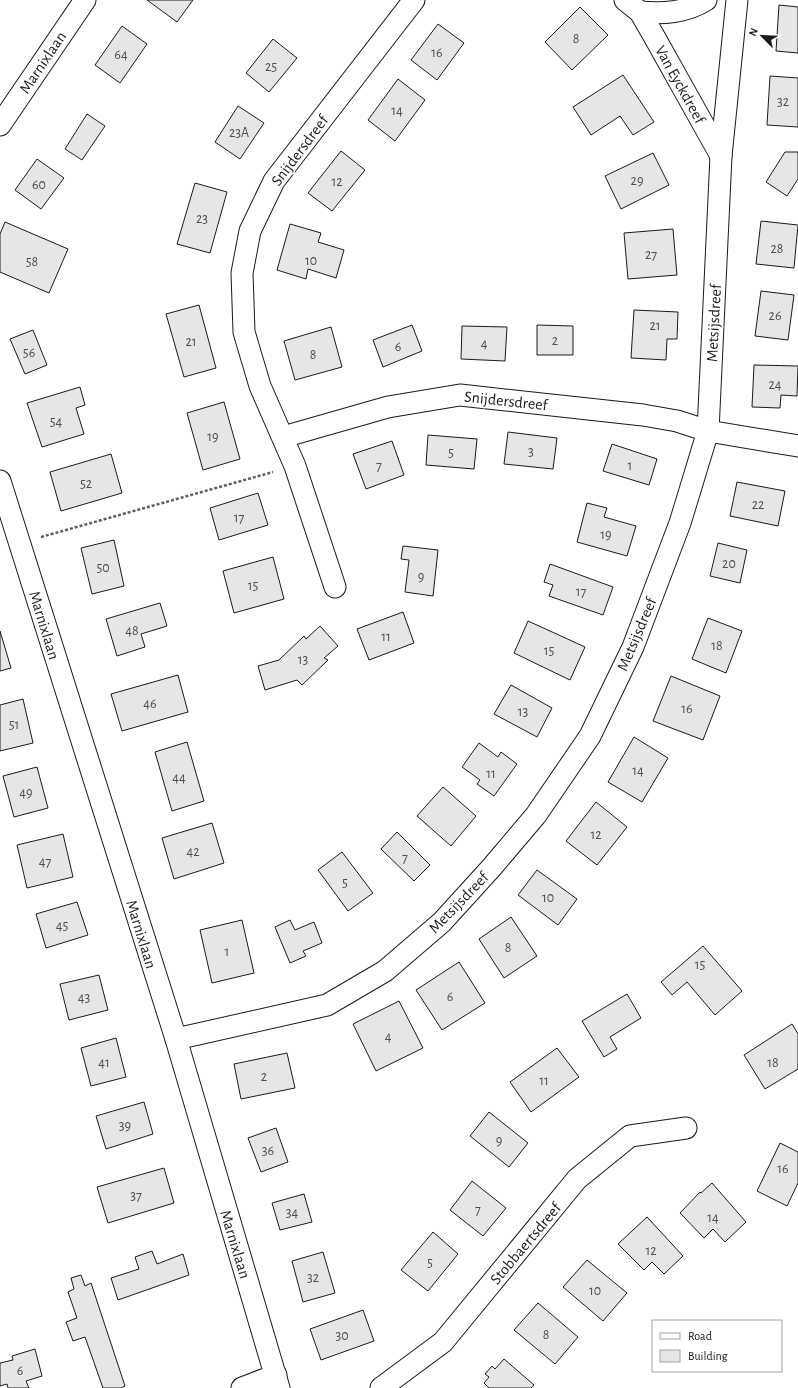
<svg xmlns="http://www.w3.org/2000/svg" width="798" height="1388" viewBox="0 0 798 1388" font-family="'Alegreya Sans',sans-serif">
  <style>
    .building { fill: #e6e6e6; stroke: #1a1a1a }
    .lines { fill: none; stroke-linecap: round; stroke-linejoin: round }
    .street-casing { stroke: #1a1a1a; stroke-width: 23 }
    .path { stroke: #5f5f5f; stroke-width: 2.5; stroke-dasharray: 3 2; stroke-linecap: butt }
    .street { stroke: #fff; stroke-width: 21 }
    .labels { text-anchor: middle; stroke-width: 3; stroke-linejoin: round; paint-order: stroke }
    .number-label { font-size: 14px; fill: #4d4d4d }
    .street-label { font-size: 16px; fill: #1a1a1a; stroke: #fff }
  </style>
  <rect width="100%" height="100%" fill="#fff"/>
  <!-- building -->
  <g class="building">
    <polygon points="147,0 193,0 177,22"/>
    <polygon points="779,5 798,7 798,53 776,51"/>
    <polygon points="580,7 608,35 572,70 545,42"/>
    <polygon points="438,24 464,43 437,80 411,60"/>
    <polygon points="122,26 147,44 120,83 95,65"/>
    <polygon points="273,39 297,58 269,92 246,73"/>
    <polygon points="623,75 654,122 633,135 620,116 591,135 573,107"/>
    <polygon points="770,76 798,78 798,127 767,125"/>
    <polygon points="398,79 425,100 395,141 368,120"/>
    <polygon points="238,106 264,123 240,159 215,142"/>
    <polygon points="87,114 105,126 82,160 65,149"/>
    <polygon points="341,151 365,170 332,211 308,193"/>
    <polygon points="785,152 798,152 798,179 787,196 766,182"/>
    <polygon points="653,153 669,185 621,209 605,176"/>
    <polygon points="37,159 64,178 41,209 15,190"/>
    <polygon points="195,183 227,192 210,253 177,244"/>
    <polygon points="761,221 798,225 794,268 756,264"/>
    <polygon points="5,222 68,249 49,293 0,272 0,234"/>
    <polygon points="290,224 321,233 318,242 344,250 336,278 308,269 306,279 277,270"/>
    <polygon points="673,229 677,275 628,279 624,233"/>
    <polygon points="761,291 794,295 788,340 755,336"/>
    <polygon points="199,305 216,368 184,377 166,314"/>
    <polygon points="634,310 678,312 677,339 667,339 666,360 631,358"/>
    <polygon points="412,325 422,351 383,367 373,340"/>
    <polygon points="537,325 573,326 573,355 537,355"/>
    <polygon points="462,326 507,327 505,361 461,359"/>
    <polygon points="331,327 342,367 295,380 284,341"/>
    <polygon points="33,330 47,365 25,374 10,339"/>
    <polygon points="754,365 798,366 797,396 781,395 780,408 752,407"/>
    <polygon points="80,387 85,405 76,408 84,434 42,447 27,403"/>
    <polygon points="224,402 240,459 203,470 187,413"/>
    <polygon points="508,432 557,438 553,469 504,464"/>
    <polygon points="428,435 477,439 474,469 426,465"/>
    <polygon points="392,441 404,475 366,489 353,454"/>
    <polygon points="612,444 657,459 649,485 603,471"/>
    <polygon points="111,454 122,493 61,511 50,472"/>
    <polygon points="737,482 785,491 778,526 730,516"/>
    <polygon points="258,493 268,525 219,540 210,508"/>
    <polygon points="587,503 607,508 604,517 636,526 627,556 577,542"/>
    <polygon points="114,540 124,586 92,594 81,548"/>
    <polygon points="718,543 747,550 740,583 710,576"/>
    <polygon points="403,546 438,550 433,596 405,592 409,560 401,559"/>
    <polygon points="273,557 284,599 234,613 223,571"/>
    <polygon points="550,564 613,587 603,615 549,596 553,585 544,582"/>
    <polygon points="160,603 167,626 141,634 145,647 117,656 106,619"/>
    <polygon points="403,612 414,643 369,660 357,629"/>
    <polygon points="708,618 742,631 726,673 692,659"/>
    <polygon points="528,621 585,647 570,680 514,653"/>
    <polygon points="320,626 338,646 324,658 328,660 302,685 297,680 265,690 258,666 279,660 304,636 306,639"/>
    <polygon points="0,631 11,668 0,671"/>
    <polygon points="178,675 188,712 122,731 111,694"/>
    <polygon points="671,676 720,696 703,740 653,721"/>
    <polygon points="511,685 552,708 537,737 494,714"/>
    <polygon points="23,699 33,743 0,751 0,705"/>
    <polygon points="634,737 668,758 642,802 608,782"/>
    <polygon points="187,742 204,801 172,811 155,752"/>
    <polygon points="479,743 498,757 501,752 517,764 494,796 477,784 480,780 462,767"/>
    <polygon points="37,767 48,808 14,817 3,776"/>
    <polygon points="443,787 476,816 451,846 417,816"/>
    <polygon points="596,802 627,827 597,865 566,841"/>
    <polygon points="212,823 224,863 174,879 162,838"/>
    <polygon points="397,832 430,865 414,881 381,849"/>
    <polygon points="63,834 73,877 27,888 17,845"/>
    <polygon points="342,852 373,893 348,911 318,870"/>
    <polygon points="537,870 577,899 558,925 518,895"/>
    <polygon points="77,902 88,935 46,948 36,914"/>
    <polygon points="511,917 537,956 504,978 479,939"/>
    <polygon points="242,920 254,973 212,983 200,930"/>
    <polygon points="290,920 295,930 314,922 322,943 303,951 306,956 290,963 275,927"/>
    <polygon points="703,946 742,991 715,1015 687,982 672,995 661,982"/>
    <polygon points="459,962 485,1003 442,1030 416,990"/>
    <polygon points="99,975 108,1010 69,1020 60,984"/>
    <polygon points="627,994 641,1018 610,1037 617,1049 604,1057 582,1021"/>
    <polygon points="399,1001 423,1048 376,1071 353,1024"/>
    <polygon points="792,1024 798,1034 798,1069 765,1089 744,1055"/>
    <polygon points="116,1038 126,1077 91,1086 81,1048"/>
    <polygon points="557,1048 579,1077 531,1112 510,1082"/>
    <polygon points="287,1053 295,1088 241,1099 234,1064"/>
    <polygon points="144,1102 153,1134 106,1149 96,1116"/>
    <polygon points="489,1112 528,1143 509,1167 470,1136"/>
    <polygon points="276,1128 288,1162 261,1172 248,1138"/>
    <polygon points="780,1143 798,1152 798,1183 787,1206 757,1191"/>
    <polygon points="164,1168 174,1203 108,1223 97,1187"/>
    <polygon points="472,1181 506,1208 483,1236 450,1210"/>
    <polygon points="712,1183 746,1222 725,1242 713,1229 704,1238 680,1213 700,1192 701,1193"/>
    <polygon points="304,1194 312,1222 280,1230 272,1203"/>
    <polygon points="647,1217 683,1256 664,1274 652,1262 644,1270 618,1244"/>
    <polygon points="433,1232 458,1254 428,1291 401,1270"/>
    <polygon points="152,1251 157,1264 183,1254 189,1275 118,1300 111,1278 139,1269 135,1257"/>
    <polygon points="323,1252 335,1293 303,1302 292,1261"/>
    <polygon points="587,1260 627,1293 603,1321 563,1287"/>
    <polygon points="81,1275 85,1286 91,1283 125,1386 121,1388 103,1388 85,1337 73,1341 66,1322 77,1318 68,1292 74,1289 71,1278"/>
    <polygon points="538,1303 578,1337 555,1364 514,1330"/>
    <polygon points="363,1310 374,1341 321,1360 310,1329"/>
    <polygon points="35,1349 42,1376 26,1381 29,1388 8,1388 7,1384 0,1386 0,1363 13,1360 12,1356"/>
    <polygon points="504,1359 534,1385 531,1388 489,1388 484,1383 489,1377 485,1374 492,1366 495,1369"/>
  </g>
  <g class="lines">
    <defs>
      <g id="street">
        <polyline points="625,0 640,12 655,38 721,156"/>
        <path d="M 640,12 C 663,14 685,13 706,0"/>
        <polyline points="0,125 85,0"/>
        <polyline points="283,437 388,407 460,395 643,415 677,421 708,431 798,446"/>
        <polyline points="0,481 176,1039 279,1388"/>
        <polyline points="335,587 295,466 260,386 244,332 242,273 250,231 274,181 414,0"/>
        <polyline points="176,1039 327,1005 385,971 442,922 492,867 536,815 590,736 633,647 680,523 708,431 721,156 737,0"/>
        <polyline points="242,1388 276,1375"/>
        <polyline points="381,1388 443,1342 577,1179 630,1136 686,1128"/>
      </g>
    </defs>
    <!-- street casing -->
    <use href="#street" class="street-casing"/>
    <!-- path -->
    <polyline class="path" points="41,537 273,472"/>
    <!-- street -->
    <use href="#street" class="street"/>
  </g>
  <g class="labels">
    <!-- number labels -->
    <g class="number-label">
      <text x="576" y="43">8</text>
      <text x="437" y="57">16</text>
      <text x="121" y="59">64</text>
      <text x="271" y="71">25</text>
      <text x="783" y="106">32</text>
      <text x="397" y="115">14</text>
      <text x="239" y="137">23A</text>
      <text x="637" y="185">29</text>
      <text x="337" y="186">12</text>
      <text x="39" y="189">60</text>
      <text x="202" y="223">23</text>
      <text x="777" y="253">28</text>
      <text x="651" y="259">27</text>
      <text x="311" y="265">10</text>
      <text x="32" y="266">58</text>
      <text x="775" y="320">26</text>
      <text x="655" y="330">21</text>
      <text x="555" y="345">2</text>
      <text x="191" y="346">21</text>
      <text x="484" y="348">4</text>
      <text x="398" y="351">6</text>
      <text x="29" y="357">56</text>
      <text x="313" y="359">8</text>
      <text x="775" y="389">24</text>
      <text x="56" y="426">54</text>
      <text x="213" y="441">19</text>
      <text x="531" y="456">3</text>
      <text x="451" y="457">5</text>
      <text x="379" y="470">7</text>
      <text x="630" y="470">1</text>
      <text x="86" y="488">52</text>
      <text x="758" y="509">22</text>
      <text x="239" y="522">17</text>
      <text x="606" y="539">19</text>
      <text x="729" y="568">20</text>
      <text x="103" y="572">50</text>
      <text x="421" y="581">9</text>
      <text x="253" y="590">15</text>
      <text x="581" y="596">17</text>
      <text x="132" y="635">48</text>
      <text x="386" y="641">11</text>
      <text x="717" y="650">18</text>
      <text x="549" y="655">15</text>
      <text x="303" y="664">13</text>
      <text x="150" y="708">46</text>
      <text x="687" y="713">16</text>
      <text x="523" y="716">13</text>
      <text x="14" y="729">51</text>
      <text x="638" y="775">14</text>
      <text x="491" y="778">11</text>
      <text x="179" y="782">44</text>
      <text x="26" y="797">49</text>
      <text x="596" y="839">12</text>
      <text x="193" y="856">42</text>
      <text x="405" y="862">7</text>
      <text x="45" y="866">47</text>
      <text x="345" y="887">5</text>
      <text x="548" y="902">10</text>
      <text x="62" y="930">45</text>
      <text x="508" y="952">8</text>
      <text x="227" y="956">1</text>
      <text x="700" y="969">15</text>
      <text x="450" y="1001">6</text>
      <text x="84" y="1002">43</text>
      <text x="388" y="1041">4</text>
      <text x="104" y="1067">41</text>
      <text x="773" y="1067">18</text>
      <text x="264" y="1081">2</text>
      <text x="544" y="1085">11</text>
      <text x="125" y="1130">39</text>
      <text x="499" y="1145">9</text>
      <text x="268" y="1155">36</text>
      <text x="783" y="1173">16</text>
      <text x="136" y="1200">37</text>
      <text x="478" y="1214">7</text>
      <text x="292" y="1217">34</text>
      <text x="713" y="1222">14</text>
      <text x="651" y="1255">12</text>
      <text x="430" y="1267">5</text>
      <text x="313" y="1282">32</text>
      <text x="595" y="1295">10</text>
      <text x="546" y="1339">8</text>
      <text x="342" y="1340">30</text>
      <text x="20" y="1375">6</text>
    </g>
    <!-- street labels -->
    <g class="street-label">
      <text transform="translate(42 62) rotate(-56)" y="6">Marnixlaan</text>
      <text transform="translate(681 84) rotate(61)" y="6">Van Eyckdreef</text>
      <text transform="translate(299 150) rotate(-53)" y="6">Snijdersdreef</text>
      <text transform="translate(713 323) rotate(-87)" y="6">Metsijsdreef</text>
      <text transform="translate(506 400) rotate(6)" y="6">Snijdersdreef</text>
      <text transform="translate(45 625) rotate(73)" y="6">Marnixlaan</text>
      <text transform="translate(636 634) rotate(-67)" y="6">Metsijsdreef</text>
      <text transform="translate(458 902) rotate(-46)" y="6">Metsijsdreef</text>
      <text transform="translate(142 934) rotate(73)" y="6">Marnixlaan</text>
      <text transform="translate(525 1243) rotate(-50)" y="6">Stobbaertsdreef</text>
      <text transform="translate(236 1244) rotate(73)" y="6">Marnixlaan</text>
    </g>
  </g>
  <!-- legend -->
  <rect x="652" y="1320" width="130" height="52" fill="#ffffff" stroke="#a3a3a3"/>
  <rect x="660" y="1333" width="20" height="6" fill="#ffffff" stroke="#a3a3a3"/>
  <text x="688" y="1340" font-size="12" fill="#1a1a1a">Road</text>
  <rect x="660" y="1350" width="20" height="12" fill="#e6e6e6" stroke="#a3a3a3"/>
  <text x="688" y="1360" font-size="12" fill="#1a1a1a">Building</text>
  <!-- north arrow -->
  <g transform="translate(762 36) rotate(294)" stroke="#ffffff" stroke-width="3" paint-order="stroke">
  <path d="M0-3L7 15L0 10L-7 15Z" fill="#1a1a1a"/>
  <text y="-6" font-size="11" font-weight="bold" text-anchor="middle" fill="#1a1a1a">N</text>
  </g>
</svg>
